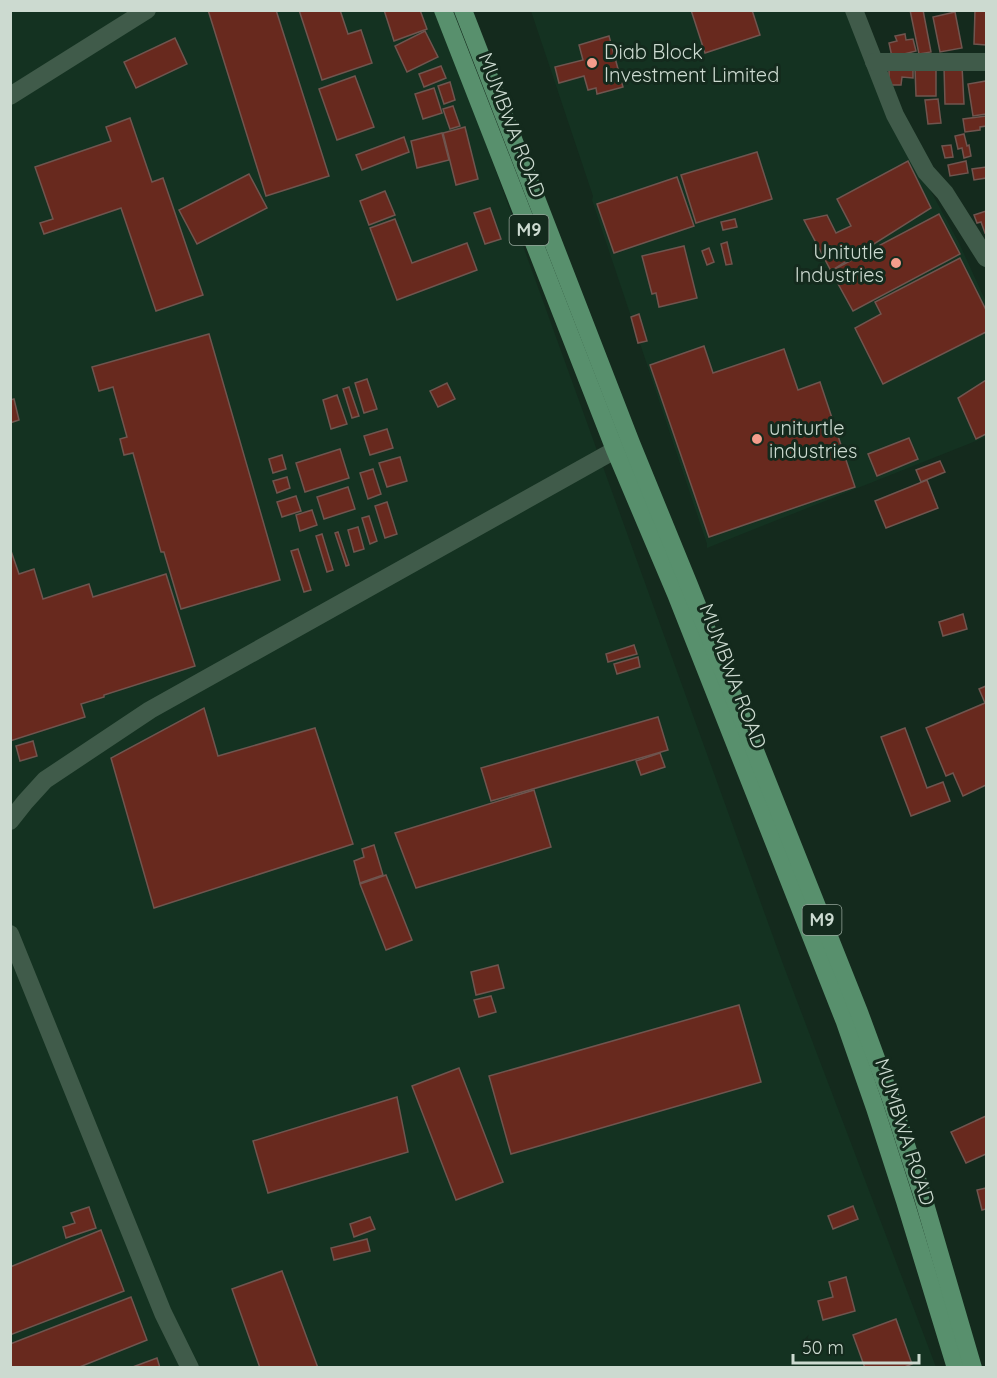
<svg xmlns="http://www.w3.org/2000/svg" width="997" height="1378" viewBox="0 0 997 1378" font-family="Quicksand,sans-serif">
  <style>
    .built { fill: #143221 }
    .building { fill: #68291e; stroke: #70554f; stroke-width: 1.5 }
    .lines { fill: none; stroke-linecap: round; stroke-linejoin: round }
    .minor { stroke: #405b4a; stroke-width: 18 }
    .major { stroke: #58906d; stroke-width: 18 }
    .poi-dot { fill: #f49d8c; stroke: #142a1d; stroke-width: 2 }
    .labels { text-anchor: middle; stroke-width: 6; stroke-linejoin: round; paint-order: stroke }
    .shield { fill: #142a1d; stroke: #95a59a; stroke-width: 1.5 }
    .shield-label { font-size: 18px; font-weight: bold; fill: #ccdad0 }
    .poi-label { font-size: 20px; fill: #ccdad0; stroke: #142a1d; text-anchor: start }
    .street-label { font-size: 20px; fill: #ccdad0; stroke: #142a1d }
  </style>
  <rect width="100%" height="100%" fill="#142a1d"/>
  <!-- built -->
  <g class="built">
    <polygon points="10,11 438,11 783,964 936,1367 11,1367"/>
    <polygon points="531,11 850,11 888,112 959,243 986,302 986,437 707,548 707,544 592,200 593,196"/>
  </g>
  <!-- building -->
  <g class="building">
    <polygon points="208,10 276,10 329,176 266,196"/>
    <polygon points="299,10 340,10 348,34 361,30 372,63 322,80"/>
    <polygon points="384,10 420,10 427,29 394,41"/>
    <polygon points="691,10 752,10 760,35 705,53"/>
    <polygon points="910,10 923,10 931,52 919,54"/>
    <polygon points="975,10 986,10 986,45 974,44"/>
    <polygon points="955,12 962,48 940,52 933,17"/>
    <polygon points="425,31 438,57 407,72 395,46"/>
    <polygon points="905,34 906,40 913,39 916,51 892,57 889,43 897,41 895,36"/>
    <polygon points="609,36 623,87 597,94 596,88 588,90 584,76 559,83 555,67 583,60 579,45"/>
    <polygon points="175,38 187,64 136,88 124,62"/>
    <polygon points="441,66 446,78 424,87 419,74"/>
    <polygon points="944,66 962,66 964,104 945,104"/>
    <polygon points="915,68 936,68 936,96 916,96"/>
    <polygon points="889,70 913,70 913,78 902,77 901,85 889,85"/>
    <polygon points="355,76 374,127 337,140 319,89"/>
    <polygon points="986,81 986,114 973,116 968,84"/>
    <polygon points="450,82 455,100 444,104 438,86"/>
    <polygon points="434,88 442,113 423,119 415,94"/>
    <polygon points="938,99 941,123 928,124 925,100"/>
    <polygon points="453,106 460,126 450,129 443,109"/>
    <polygon points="986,116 986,126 980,127 980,130 965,132 963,119"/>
    <polygon points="130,118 152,182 163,178 203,295 156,311 121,208 44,234 40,223 53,219 35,167 111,141 106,127"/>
    <polygon points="465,127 478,179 456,185 443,133"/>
    <polygon points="442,133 449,160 417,168 411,141"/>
    <polygon points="964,134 967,146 969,145 971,156 964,158 962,148 958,149 955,136"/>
    <polygon points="404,137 409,152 362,170 356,155"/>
    <polygon points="951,145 953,157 945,158 942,146"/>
    <polygon points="757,152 772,199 696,223 681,175"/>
    <polygon points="908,161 931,208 831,271 804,220 827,215 836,233 851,226 837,199"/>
    <polygon points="966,161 968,173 950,176 948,165"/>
    <polygon points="986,167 986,178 974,180 972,169"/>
    <polygon points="249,174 267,208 197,244 179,210"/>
    <polygon points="677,177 694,226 614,253 597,204"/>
    <polygon points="385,191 395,215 369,225 360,201"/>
    <polygon points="490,208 501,239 485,244 474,213"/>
    <polygon points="986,211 986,232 985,233 981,222 977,223 974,215"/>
    <polygon points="939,214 960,254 853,311 831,271"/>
    <polygon points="395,219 412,263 467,243 477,270 397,300 370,228"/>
    <polygon points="735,219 737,227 723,230 721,222"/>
    <polygon points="727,242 732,264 726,265 721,244"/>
    <polygon points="684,246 697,298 659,307 656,293 652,294 642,256"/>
    <polygon points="709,248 714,262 707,265 702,251"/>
    <polygon points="960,258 986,310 986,332 883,384 855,328 881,314 875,302"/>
    <polygon points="639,314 647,341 638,343 631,317"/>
    <polygon points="209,334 280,580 181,609 164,552 161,552 133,453 124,455 120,439 127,437 113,387 99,391 92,367"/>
    <polygon points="704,346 713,373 784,349 798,390 820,382 855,487 709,537 650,365"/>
    <polygon points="367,379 377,409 364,413 355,383"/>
    <polygon points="986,380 986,434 976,439 958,398"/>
    <polygon points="447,383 455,399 438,407 430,391"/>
    <polygon points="349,387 359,416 352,418 343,389"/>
    <polygon points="337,395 347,424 331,429 323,400"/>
    <polygon points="14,399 19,420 10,423 10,400"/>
    <polygon points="387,429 393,448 370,455 364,436"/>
    <polygon points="909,438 918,459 877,476 868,454"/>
    <polygon points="340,449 349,478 305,492 296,463"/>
    <polygon points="282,455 286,469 273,473 269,459"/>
    <polygon points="400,457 407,481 387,487 379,463"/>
    <polygon points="940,461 945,472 921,482 916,470"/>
    <polygon points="373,469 381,494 368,499 360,473"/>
    <polygon points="287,477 290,488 277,493 273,481"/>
    <polygon points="927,480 938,508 886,528 875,501"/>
    <polygon points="348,487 355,509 324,519 317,497"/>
    <polygon points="296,496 301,511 282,517 277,502"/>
    <polygon points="387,502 397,534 385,538 375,506"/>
    <polygon points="312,510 317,525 300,531 296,515"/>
    <polygon points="369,516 377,541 370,544 362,518"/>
    <polygon points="358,527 364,549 354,552 348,530"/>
    <polygon points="338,532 349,565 346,566 335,533"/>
    <polygon points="322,534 333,570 327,572 316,536"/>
    <polygon points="10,548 19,574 34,569 43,599 89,584 93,597 166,574 195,666 104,695 104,697 81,704 85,717 10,741"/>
    <polygon points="298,549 311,590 304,592 291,551"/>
    <polygon points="963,614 967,629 943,636 939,622"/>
    <polygon points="634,645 637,654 608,662 606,654"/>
    <polygon points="638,657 640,667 617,674 614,664"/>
    <polygon points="986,686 986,785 963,796 953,773 946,776 926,728 985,703 979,689"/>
    <polygon points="204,708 218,756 315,728 353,844 154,908 111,758"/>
    <polygon points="658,717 668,750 491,801 481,768"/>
    <polygon points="905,728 927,788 943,782 950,801 911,816 881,737"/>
    <polygon points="33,741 37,756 20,761 16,746"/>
    <polygon points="660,753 665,767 641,775 636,761"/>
    <polygon points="534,790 551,847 416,888 395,833"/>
    <polygon points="374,845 383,875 360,883 354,861 364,857 362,849"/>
    <polygon points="386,875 412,940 386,950 360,884"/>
    <polygon points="498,965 504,988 476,995 471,972"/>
    <polygon points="491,996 496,1012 479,1017 474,1000"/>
    <polygon points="739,1005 761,1082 511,1154 489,1076"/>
    <polygon points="459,1068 503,1182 456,1200 412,1086"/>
    <polygon points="397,1097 408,1152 268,1193 253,1141"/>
    <polygon points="986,1116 986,1154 966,1163 951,1132"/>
    <polygon points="986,1188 986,1209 982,1210 977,1190"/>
    <polygon points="853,1206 858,1219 833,1229 828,1216"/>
    <polygon points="89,1207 96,1228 66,1238 63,1227 75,1223 71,1213"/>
    <polygon points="370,1217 375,1229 354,1237 350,1224"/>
    <polygon points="101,1230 124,1291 10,1335 10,1267"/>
    <polygon points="367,1239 370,1251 334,1260 331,1248"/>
    <polygon points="282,1271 318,1368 260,1368 232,1289"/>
    <polygon points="846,1277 855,1311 823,1320 818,1301 833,1297 829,1282"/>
    <polygon points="131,1297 147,1340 77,1368 10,1368 10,1344"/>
    <polygon points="896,1319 912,1364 902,1368 865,1368 853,1335"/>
    <polygon points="157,1358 160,1368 130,1368"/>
  </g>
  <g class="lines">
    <!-- minor -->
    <g class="minor">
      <polyline points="854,10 895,115 926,172 945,193 986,258"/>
      <polyline points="874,62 986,62"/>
      <polyline points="10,96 147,10"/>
      <polyline points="10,821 25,802 45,780 150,710 615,450 628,445"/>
      <polyline points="10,934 163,1313 190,1368"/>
    </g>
    <!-- major -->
    <g class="major">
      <polyline points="443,10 615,450 676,594 845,1022 875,1108 905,1201 956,1368"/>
      <polyline points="463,10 631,443 689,585 859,1012 891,1099 923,1197 973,1368"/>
    </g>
  </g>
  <!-- markers -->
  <g class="poi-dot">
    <circle cx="592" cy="63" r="6"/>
    <circle cx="896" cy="263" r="6"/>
    <circle cx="757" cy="439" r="6"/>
  </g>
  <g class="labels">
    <!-- shield labels -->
    <g class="shield">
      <rect x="509.5" y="215" width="39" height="30" rx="4.5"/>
      <rect x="802.5" y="905" width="39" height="30" rx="4.5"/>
    </g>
    <g class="shield-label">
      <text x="529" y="236">M9</text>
      <text x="822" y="926">M9</text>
    </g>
    <!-- poi labels -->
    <g class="poi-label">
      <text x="604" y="59">Diab Block<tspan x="604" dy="23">Investment Limited</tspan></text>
      <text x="884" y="259" text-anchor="end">Unitutle<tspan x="884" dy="23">Industries</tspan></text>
      <text x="769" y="435">uniturtle<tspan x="769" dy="23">industries</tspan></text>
    </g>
    <!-- street labels -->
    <g class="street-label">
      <text transform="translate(512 125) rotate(69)" y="7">MUMBWA ROAD</text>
      <text transform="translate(733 676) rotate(69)" y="7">MUMBWA ROAD</text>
      <text transform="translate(905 1132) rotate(72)" y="7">MUMBWA ROAD</text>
    </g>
  </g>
  <!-- border -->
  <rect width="997" height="1378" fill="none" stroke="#ccdad0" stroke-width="24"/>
  <!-- scale -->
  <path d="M793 1354v9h126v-9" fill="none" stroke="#ccdad0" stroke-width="3"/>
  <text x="802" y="1354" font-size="18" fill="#ccdad0" stroke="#142a1d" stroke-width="4.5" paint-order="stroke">50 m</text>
</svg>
